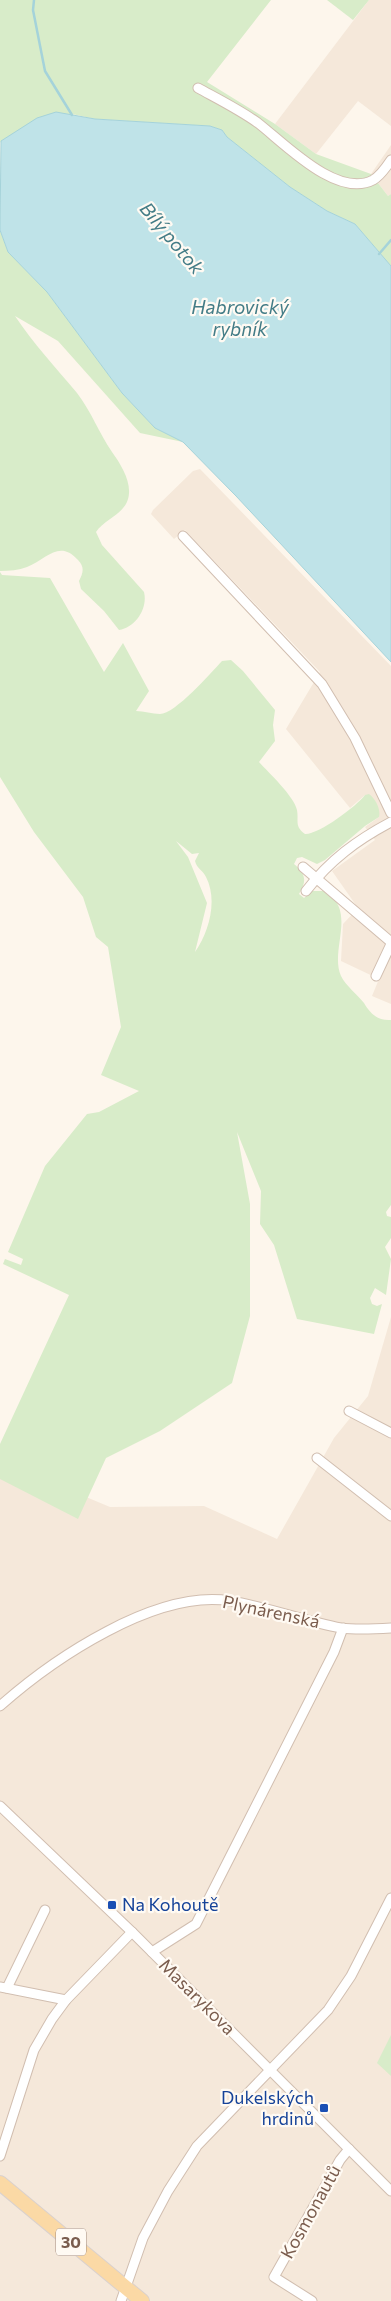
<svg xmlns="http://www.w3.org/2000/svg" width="391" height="2301" viewBox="0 0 391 2301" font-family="Commissioner,sans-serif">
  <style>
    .residential { fill: #f5e8da }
    .green { fill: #d8ecc9; fill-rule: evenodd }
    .water { fill: #bfe3e8; stroke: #a5d3da }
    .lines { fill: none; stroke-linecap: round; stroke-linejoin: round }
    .stream { stroke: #a5d3da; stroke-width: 2.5 }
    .street-casing { stroke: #d1beb0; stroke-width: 11 }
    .primary-casing { stroke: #dad1cd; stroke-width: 16 }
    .street { stroke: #fff; stroke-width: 9 }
    .primary { stroke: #fbd9a5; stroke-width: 14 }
    .transit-dot { fill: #1a4fb4; stroke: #fffaf3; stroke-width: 2 }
    .labels { text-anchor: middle; stroke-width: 4.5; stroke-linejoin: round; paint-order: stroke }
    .shield { fill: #fffaf3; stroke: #a28b7f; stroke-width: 1 }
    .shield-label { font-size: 16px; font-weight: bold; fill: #7a5c4d }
    .street-label { font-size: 18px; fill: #7a5c4d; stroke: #fffaf3 }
    .transit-label { font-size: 18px; fill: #164399; stroke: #fffaf3; text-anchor: start }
    .water-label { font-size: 19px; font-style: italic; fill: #437c86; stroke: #fffaf3 }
  </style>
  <rect width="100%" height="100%" fill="#fdf6ec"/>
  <!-- residential -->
  <g class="residential">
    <polygon points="369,0 391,0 391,126 358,101 316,154 275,124"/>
    <polygon points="391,145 391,194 388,196 371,174"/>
    <polygon points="200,469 391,666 391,1004 372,996 379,979 341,961 343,924 358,908 332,871 375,840 365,827 379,817 365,795 350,808 286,729 320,672 185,530 174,539 151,514 153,510 193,471"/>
    <polygon points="391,1317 391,2301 0,2301 0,1461 110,1507 204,1506 277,1539 334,1438 368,1396"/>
  </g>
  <!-- green -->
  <g class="green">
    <polygon points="0,0 271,0 207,82 275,124 316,154 371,174 388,196 391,194 391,266 355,224 327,211 290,187 227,137 222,130 210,126 95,119 72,114 1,141 0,143"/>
    <polygon points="327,0 369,0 353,20"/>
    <path d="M 0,230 L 8,252 L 47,292 L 122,393 L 155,428 L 183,442 L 140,433 L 58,341 L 15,316 C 33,343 56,368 77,393 C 91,411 99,433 112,452 C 120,463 130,479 129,493 C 128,514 105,518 96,532 L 102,545 L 144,592 C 148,608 136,627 119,630 L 104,611 L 81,589 L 79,581 C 83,573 85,567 78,560 C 59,539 47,559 27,567 C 19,570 9,571 0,571 Z"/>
    <path d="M 0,572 L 2,575 L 50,578 L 104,672 L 123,643 L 149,691 L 136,711 C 144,711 152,714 160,714 C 175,714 211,673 222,661 L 231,660 L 243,671 L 275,710 L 273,725 L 275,741 L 259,762 C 269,773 294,796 297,810 C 299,821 294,826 305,834 C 318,835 357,806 365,795 L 369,794 C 376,799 381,810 379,817 L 365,826 L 325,860 L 317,864 L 302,857 L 297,858 L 294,864 C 306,874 307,881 299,894 L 304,898 L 312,891 L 323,891 C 359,909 329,949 341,976 C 346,986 357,994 364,1003 C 370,1013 377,1021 391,1020 L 391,1205 L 386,1212 L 387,1216 L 391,1217 L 391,1238 L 385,1247 L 391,1259 L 386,1295 L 375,1288 L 370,1298 L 372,1304 L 377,1306 L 382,1304 L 374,1334 L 297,1319 L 274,1245 L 260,1224 L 261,1191 L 237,1132 L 250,1204 L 250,1316 L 232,1383 L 160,1431 L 106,1458 L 78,1519 L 0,1479 L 0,1444 L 69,1295 L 3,1264 L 5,1259 L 21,1265 L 23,1259 L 8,1252 L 45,1166 L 87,1114 L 99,1112 L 139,1091 L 101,1075 L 121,1027 L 108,947 L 96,937 L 83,897 L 34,832 L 0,777 ZM 176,841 L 192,854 L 199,853 L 195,861 C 197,869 203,870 206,877 C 218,900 209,932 195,952 L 207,903 L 188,857 Z"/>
    <polygon points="391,2035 391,2076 377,2063"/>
  </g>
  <!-- water -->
  <polygon class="water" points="56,112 95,119 210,126 222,130 227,137 290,187 327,211 355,224 391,266 391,662 236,496 183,442 155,428 122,393 47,292 8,252 0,230 1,141 37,118"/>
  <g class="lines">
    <!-- stream -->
    <g class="stream">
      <polyline points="34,0 33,10 45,71 72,115"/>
      <polyline points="379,254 391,240"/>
    </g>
    <defs>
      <g id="street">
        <path d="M 198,88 C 218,99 240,110 258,123 C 284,143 337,199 373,180 C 380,176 387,166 391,160"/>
        <polyline points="183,536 322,684 355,738 391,813"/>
        <polyline points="303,867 391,942"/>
        <path d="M 306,891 C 330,860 357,840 391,822"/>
        <polyline points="376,976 391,944"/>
        <polyline points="349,1411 391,1433"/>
        <polyline points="317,1458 391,1516"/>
        <path d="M 0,1706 C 53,1659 156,1589 230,1601 C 268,1607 304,1621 341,1628 C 357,1630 375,1629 391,1628"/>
        <polyline points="0,1806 132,1932 391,2191"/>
        <polyline points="152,1952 196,1924 334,1652 343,1628"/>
        <polyline points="0,1987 66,2000"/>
        <polyline points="7,1988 45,1910"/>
        <polyline points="0,2156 34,2050 52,2019 66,2000 132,1932"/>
        <polyline points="121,2301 143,2238 168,2191 197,2146 328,2010 351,1976 391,1898"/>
        <polyline points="312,2301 274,2277 340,2160 349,2149"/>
      </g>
      <polyline id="primary" points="0,2183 142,2301"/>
    </defs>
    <!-- street casing -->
    <use href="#street" class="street-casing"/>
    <!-- primary casing -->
    <use href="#primary" class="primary-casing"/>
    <!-- street -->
    <use href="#street" class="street"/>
    <!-- primary -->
    <use href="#primary" class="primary"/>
  </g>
  <!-- markers -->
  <g class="transit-dot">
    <rect x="107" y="1900" width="10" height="10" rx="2.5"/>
    <rect x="319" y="2103" width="10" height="10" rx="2.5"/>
  </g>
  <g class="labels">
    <!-- shield labels -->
    <rect class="shield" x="56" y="2228.5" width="30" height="27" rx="4"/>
    <g class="shield-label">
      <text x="71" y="2248">30</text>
    </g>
    <!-- street labels -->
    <g class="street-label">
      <text transform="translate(271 1612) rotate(12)" y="6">Plynárenská</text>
      <text transform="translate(197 1997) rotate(45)" y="6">Masarykova</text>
      <text transform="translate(311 2212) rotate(-61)" y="6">Kosmonautů</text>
    </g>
    <!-- transit labels -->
    <g class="transit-label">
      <text x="122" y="1911">Na Kohoutě</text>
      <text x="314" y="2104" text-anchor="end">Dukelských<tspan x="314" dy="21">hrdinů</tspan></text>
    </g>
    <!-- water labels -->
    <g class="water-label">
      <text transform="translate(172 238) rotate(50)" y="7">Bílý potok</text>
      <text x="240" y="314">Habrovický<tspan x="240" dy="22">rybník</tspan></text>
    </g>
  </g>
</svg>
